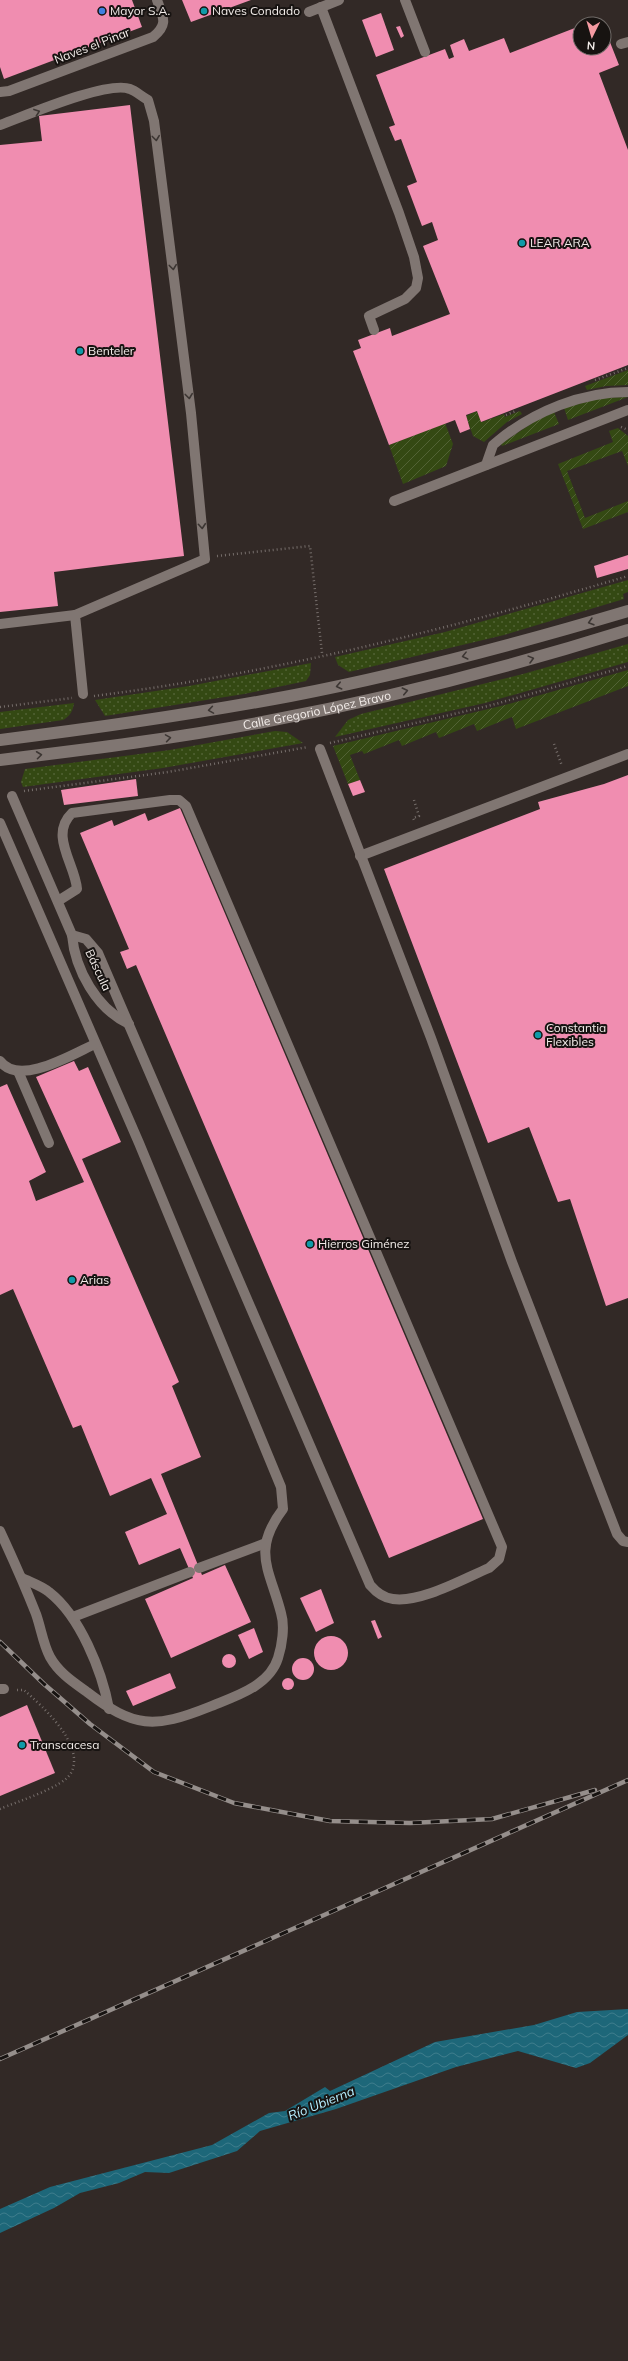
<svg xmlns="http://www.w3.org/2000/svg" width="628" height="2361" viewBox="0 0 628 2361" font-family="Mulish,sans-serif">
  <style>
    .grass { fill: url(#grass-dots) }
    .garden { fill: url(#garden-furrows) }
    .water { fill: url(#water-waves) }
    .building { fill: #f08db0 }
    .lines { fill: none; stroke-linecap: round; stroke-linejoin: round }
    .path { stroke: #766e6b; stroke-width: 2.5; stroke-dasharray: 1 3; stroke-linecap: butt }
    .service { stroke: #807672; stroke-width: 10 }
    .secondary { stroke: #807672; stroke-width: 12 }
    .rail-casing { stroke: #958e8b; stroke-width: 4.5 }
    .rail { stroke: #171311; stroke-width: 3; stroke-dasharray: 9; stroke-linecap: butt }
    .oneway { stroke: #3c3633 }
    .shop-dot { fill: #3f7fe0; stroke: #171311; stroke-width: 1.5 }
    .culture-dot { fill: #0f9aa8; stroke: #171311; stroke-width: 1.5 }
    .labels { text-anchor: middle; stroke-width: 4; stroke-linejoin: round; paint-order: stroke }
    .poi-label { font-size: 12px; fill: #f2ece9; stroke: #171311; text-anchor: start }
    .street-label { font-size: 12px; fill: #f2ece9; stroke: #171311 }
    .water-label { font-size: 13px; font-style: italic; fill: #b5eeff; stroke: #171311 }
  </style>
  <defs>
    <pattern id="grass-dots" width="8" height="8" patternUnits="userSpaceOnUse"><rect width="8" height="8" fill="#344913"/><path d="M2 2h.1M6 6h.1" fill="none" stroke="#526335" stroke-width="1.8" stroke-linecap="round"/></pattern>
    <pattern id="garden-furrows" width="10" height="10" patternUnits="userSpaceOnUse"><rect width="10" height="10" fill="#344913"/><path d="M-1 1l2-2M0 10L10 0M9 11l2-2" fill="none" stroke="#526335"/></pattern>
    <pattern id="water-waves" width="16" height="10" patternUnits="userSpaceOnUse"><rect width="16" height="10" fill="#1d6779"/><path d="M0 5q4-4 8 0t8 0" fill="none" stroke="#3e7d8c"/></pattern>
  </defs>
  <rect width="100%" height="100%" fill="#322926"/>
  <!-- grass -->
  <g class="grass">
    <polygon points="628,580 628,592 623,594 624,599 504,635 349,672 338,665 335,657 445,632"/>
    <polygon points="628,644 628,662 485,703 335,737 348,720 361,714 523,674"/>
    <polygon points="311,663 310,675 306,681 244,694 105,716 95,700 189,686"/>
    <path d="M 74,703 C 73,711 70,716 63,720 L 0,729 L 0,712 Z"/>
    <polygon points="275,731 287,732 303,743 163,768 23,787 21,782 25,769 170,750"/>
  </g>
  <!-- garden -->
  <g class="garden">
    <polygon points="628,370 628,385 606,386 587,390 585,386"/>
    <polygon points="628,397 568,420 564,408 601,398"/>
    <polygon points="477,411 482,422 504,414 505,417 520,411 522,414 507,422 484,442 473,436 466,416"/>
    <polygon points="554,412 559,424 502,446 501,444 534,422"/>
    <polygon points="445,423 453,444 446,466 403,484 389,445"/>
    <polygon points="618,428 628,436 628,466 622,451 567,471 585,518 628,501 628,512 583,529 558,464 613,442 609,431"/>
    <polygon points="628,670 628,686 516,729 512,717 477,731 474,724 439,738 436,732 402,746 399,740 364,754 362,751 350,755 360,780 348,784 333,746 505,705"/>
  </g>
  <!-- water -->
  <polygon class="water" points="628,2009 628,2035 590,2063 576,2068 518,2051 456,2067 336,2109 260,2131 237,2151 169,2173 145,2172 119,2183 80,2193 54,2208 0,2233 0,2209 50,2187 212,2145 269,2113 285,2111 325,2087 330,2091 435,2042 534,2025 577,2012"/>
  <!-- building -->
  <g class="building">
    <polygon points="0,0 132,0 142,27 4,79 0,67"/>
    <polygon points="182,0 251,0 191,22"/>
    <polygon points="381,13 394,50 376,57 362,20"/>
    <polygon points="400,26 404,36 401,38 396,27"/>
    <polygon points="580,26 580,48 604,48 604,27 619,65 599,73 628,150 628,365 481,422 477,411 466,415 470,429 460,433 455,420 389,445 353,351 361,348 358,340 390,328 392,336 450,314 423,246 438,240 432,222 422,226 407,186 417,182 401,139 395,141 389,127 395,125 376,75 445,49 449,59 454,57 450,45 464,39 469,51 504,38 510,53"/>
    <polygon points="130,105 184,556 54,572 58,606 0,612 0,145 42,141 39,116"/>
    <polygon points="628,555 628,569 597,578 594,566"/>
    <polygon points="628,775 628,1298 606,1306 570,1199 558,1202 529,1127 488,1143 384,869 540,809 538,802 604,784"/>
    <polygon points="136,779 138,796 64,805 61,790"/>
    <polygon points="360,780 365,792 353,796 348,784"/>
    <polygon points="180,808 483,1519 389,1558 136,965 127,969 120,952 129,949 80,833 112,820 114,826 145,813 148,821"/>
    <polygon points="74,1061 79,1071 88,1067 121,1142 82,1159 179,1382 172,1386 201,1457 161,1474 202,1575 225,1565 251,1622 171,1658 145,1599 193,1578 180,1548 139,1565 125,1532 167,1514 151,1478 110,1496 81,1425 73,1428 13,1289 0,1295 0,1087 7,1084 46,1172 29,1181 36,1201 84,1182 36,1077"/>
    <polygon points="321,1589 334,1623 316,1632 300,1598"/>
    <polygon points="375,1620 382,1637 378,1639 371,1621"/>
    <polygon points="254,1628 263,1652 249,1659 238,1635"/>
    <circle cx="331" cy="1653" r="17"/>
    <circle cx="229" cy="1661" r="7"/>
    <circle cx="303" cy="1669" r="11"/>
    <polygon points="170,1673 176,1688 133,1706 126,1691"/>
    <circle cx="288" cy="1684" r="6"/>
    <polygon points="27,1705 55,1773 0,1796 0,1717"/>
  </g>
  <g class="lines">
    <!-- path -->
    <g class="path">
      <polyline points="595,380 628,368"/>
      <polyline points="506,415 516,411"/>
      <polyline points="621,427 628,430"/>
      <polyline points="217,556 310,546 322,653"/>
      <path d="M 94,696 C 276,673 453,628 628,576"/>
      <polyline points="0,707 72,698"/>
      <polyline points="330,743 492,705 628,666"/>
      <polyline points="554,744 562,766"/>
      <polyline points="24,791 168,772 308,747"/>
      <polyline points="414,800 419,816 413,818 415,822"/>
      <path d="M 0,1809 C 16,1802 64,1787 71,1773 C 86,1745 42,1706 24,1690 L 16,1690"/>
    </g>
    <!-- service -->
    <g class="service">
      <polyline points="405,0 425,52"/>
      <polyline points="321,7 399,213 414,257 418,278 416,288 405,299 369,316 374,330"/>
      <polyline points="309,12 339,0"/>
      <polyline points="621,44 628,42"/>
      <path d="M 0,92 L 9,91 L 153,37 C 169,24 163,17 157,0"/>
      <path d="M 0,125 C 25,116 108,80 130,89 C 136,91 142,97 148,100 L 154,121 L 191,413 L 205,559 L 75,615 L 83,694"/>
      <path d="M 486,465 L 493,445 L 499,440 C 535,411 582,392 628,392"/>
      <polyline points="394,501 628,410"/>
      <polyline points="0,624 75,615"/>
      <polyline points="320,749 431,1038 512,1262 617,1534 623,1541 628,1542"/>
      <path d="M 12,796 L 72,935 L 86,939 L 98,953 L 370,1585 C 376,1592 383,1598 393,1599 C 421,1603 463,1579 489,1568 L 499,1559 L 502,1547 L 186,806 L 179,800 L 170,800 L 72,813 C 49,835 75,864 77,889 L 58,901"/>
      <path d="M 0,823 L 139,1143 L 281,1487 L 283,1509 C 251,1551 270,1570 281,1613 C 285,1626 282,1646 278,1658 C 269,1687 233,1697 209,1707 C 154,1729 134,1728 87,1692 C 73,1682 59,1673 50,1657 C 43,1644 41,1628 36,1614 C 25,1586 13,1559 0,1531"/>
      <polyline points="360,856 628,754"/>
      <path d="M 72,935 C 75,970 97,1009 129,1024"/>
      <path d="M 0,1061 C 19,1087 73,1054 95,1044"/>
      <polyline points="18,1071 49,1143"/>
      <polyline points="199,1568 266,1543"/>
      <path d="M 22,1578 C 30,1582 42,1586 49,1592 C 80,1616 102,1671 109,1709"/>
      <polyline points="73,1617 190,1572"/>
      <polyline points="0,1689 4,1689"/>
    </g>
    <!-- secondary -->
    <g class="secondary">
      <path d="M 0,740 C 97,728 194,714 290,696 C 404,674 517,644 628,611"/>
      <path id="s1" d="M 0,760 C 90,749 179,738 268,721 C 390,698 510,667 628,630"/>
    </g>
    <defs>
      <g id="rail">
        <polyline points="0,1642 44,1684 90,1724 154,1772 234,1803 330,1821 410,1823 492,1819 595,1790"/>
        <polyline points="0,2059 628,1780"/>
      </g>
    </defs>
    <!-- rail casing -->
    <use href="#rail" class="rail-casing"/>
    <!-- rail -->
    <use href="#rail" class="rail"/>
  </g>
  <!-- one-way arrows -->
  <defs><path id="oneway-chevron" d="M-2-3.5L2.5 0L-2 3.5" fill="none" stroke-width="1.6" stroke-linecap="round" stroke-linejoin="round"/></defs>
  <g class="oneway">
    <use href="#oneway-chevron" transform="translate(37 112) rotate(-20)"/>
    <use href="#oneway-chevron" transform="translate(156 138) rotate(83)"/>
    <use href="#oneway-chevron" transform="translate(173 267) rotate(83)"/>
    <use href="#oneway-chevron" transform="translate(189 396) rotate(83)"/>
    <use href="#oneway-chevron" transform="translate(202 526) rotate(85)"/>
    <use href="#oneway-chevron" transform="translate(591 622) rotate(164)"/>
    <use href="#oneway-chevron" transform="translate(465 656) rotate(166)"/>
    <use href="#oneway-chevron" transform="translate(531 659) rotate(-15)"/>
    <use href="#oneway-chevron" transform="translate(339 686) rotate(167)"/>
    <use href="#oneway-chevron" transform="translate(405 691) rotate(-13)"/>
    <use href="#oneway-chevron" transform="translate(211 710) rotate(171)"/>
    <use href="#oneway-chevron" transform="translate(168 738) rotate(-9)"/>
    <use href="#oneway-chevron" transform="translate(39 755) rotate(-7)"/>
  </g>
  <!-- markers -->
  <circle class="shop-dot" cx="102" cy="11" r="4"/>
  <g class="culture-dot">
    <circle cx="204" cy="11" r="4"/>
    <circle cx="522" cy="243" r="4"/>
    <circle cx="80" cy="351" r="4"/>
    <circle cx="538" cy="1035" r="4"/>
    <circle cx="310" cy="1244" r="4"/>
    <circle cx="72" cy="1280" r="4"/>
    <circle cx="22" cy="1745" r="4"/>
  </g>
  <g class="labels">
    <!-- poi labels -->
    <g class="poi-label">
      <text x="110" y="15">Mayor S.A.</text>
      <text x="212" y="15">Naves Condado</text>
      <text x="530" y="247">LEAR ARA</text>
      <text x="88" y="355">Benteler</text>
      <text x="546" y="1032">Constantia<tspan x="546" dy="14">Flexibles</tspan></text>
      <text x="318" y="1248">Hierros Giménez</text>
      <text x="80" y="1284">Arias</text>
      <text x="30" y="1749">Transcacesa</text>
    </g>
    <!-- street labels -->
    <g class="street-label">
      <text transform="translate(92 46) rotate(-21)" y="4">Naves el Pinar</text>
      <text dy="4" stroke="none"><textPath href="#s1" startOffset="321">Calle Gregorio López Bravo</textPath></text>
      <text transform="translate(98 970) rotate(65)" y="4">Báscula</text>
    </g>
    <!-- water labels -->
    <g class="water-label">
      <text transform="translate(321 2103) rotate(-22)" y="5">Río Ubierna</text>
    </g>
  </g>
  <!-- north arrow -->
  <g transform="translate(592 36) rotate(185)"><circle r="19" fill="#171311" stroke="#6f6a67"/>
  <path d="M0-3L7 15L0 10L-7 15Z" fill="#f49aa2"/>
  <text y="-6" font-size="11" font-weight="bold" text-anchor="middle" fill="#f2ece9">N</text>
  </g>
</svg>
